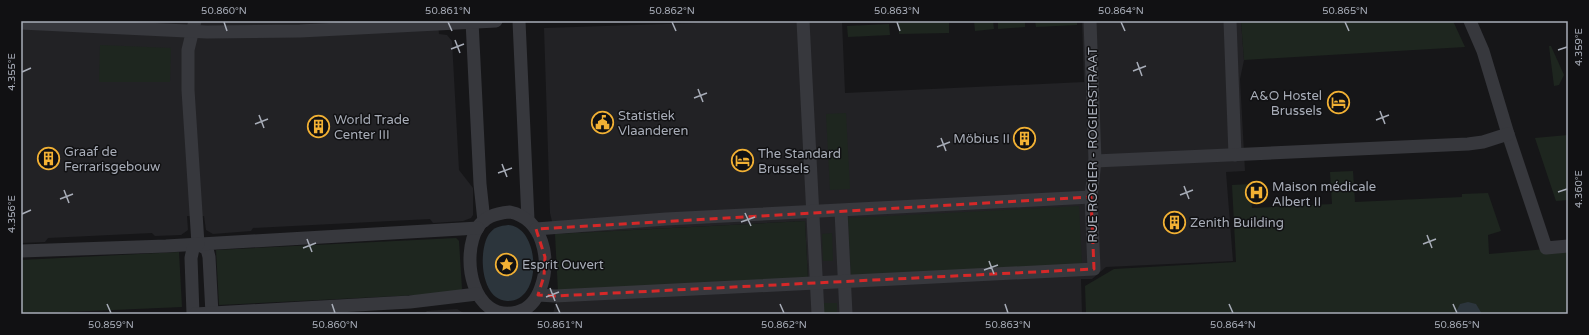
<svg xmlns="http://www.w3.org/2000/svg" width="1589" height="335" viewBox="0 0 1589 335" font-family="'Varela Round',sans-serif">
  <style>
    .built { fill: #222225 }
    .green { fill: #1e261f }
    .water { fill: #2c353c }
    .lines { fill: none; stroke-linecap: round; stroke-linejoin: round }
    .minor { stroke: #37383d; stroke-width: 13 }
    .marked { fill: none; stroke: #d62828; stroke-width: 3; stroke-dasharray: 8 5; stroke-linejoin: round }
    .ticks { fill: none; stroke: #a8adb8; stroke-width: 1.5 }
    .labels { text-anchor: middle; stroke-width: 3; stroke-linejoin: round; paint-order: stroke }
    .poi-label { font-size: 13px; fill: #a8adb8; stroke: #111113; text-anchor: start }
    .street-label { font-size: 13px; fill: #a8adb8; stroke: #111113 }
    .neatline { fill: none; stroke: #a8adb8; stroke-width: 1.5 }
    .ticks-label { font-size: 10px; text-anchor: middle; fill: #a8adb8 }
  </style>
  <rect width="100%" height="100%" fill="#161618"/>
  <!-- built -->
  <g class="built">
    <polygon points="21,21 438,21 439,34 447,35 452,41 459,170 473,188 473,215 471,218 463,221 433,223 430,219 253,228 251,231 213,234 206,230 204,216 187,216 188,230 181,235 155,236 152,233 48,238 45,242 21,243"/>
    <polygon points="758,21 842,21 845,93 1084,82 1082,21 1241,21 1244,60 1240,79 1245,171 1226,172 1233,261 1106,267 1092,279 1081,279 1082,314 553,314 558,292 808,279 805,221 555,234 550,213 544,28"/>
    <polygon points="457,309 465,314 424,314 427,311"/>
  </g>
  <!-- green -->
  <g class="green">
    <polygon points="949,21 949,33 899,34 899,22"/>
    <polygon points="974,21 993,21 994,29 975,31"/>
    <polygon points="998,21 1025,21 1025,27 998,29"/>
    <polygon points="1035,21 1077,21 1077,25 1036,27"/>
    <polygon points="1241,21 1453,21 1465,47 1244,60"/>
    <polygon points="889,24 890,35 848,37 847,26"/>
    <polygon points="100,45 171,48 170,82 99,82"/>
    <polygon points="1549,46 1551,46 1564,75 1559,85 1554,86"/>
    <polygon points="846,113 850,189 830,190 826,114"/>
    <polygon points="1568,135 1568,200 1556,201 1535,138"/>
    <polygon points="1353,171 1355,202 1462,197 1462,194 1488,193 1501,231 1488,235 1489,254 1568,247 1568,314 1086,314 1085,286 1114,269 1236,262 1232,185 1250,184 1252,208 1332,204 1330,172"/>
    <polygon points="1079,206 1082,264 851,277 848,218"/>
    <polygon points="805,221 808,279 558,292 555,234"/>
    <polygon points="832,233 833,261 823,261 822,234"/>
    <polygon points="456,238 459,241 462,289 458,293 219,305 216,250"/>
    <polygon points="179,252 182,307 21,314 21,260"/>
    <rect x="824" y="303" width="13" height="11"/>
  </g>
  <!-- water -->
  <g class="water">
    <path d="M 508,225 C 540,226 544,302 507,301 C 480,300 478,250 489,234 C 494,227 500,226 508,225 Z"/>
    <polygon points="1468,302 1476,304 1482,314 1455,314 1460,304"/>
  </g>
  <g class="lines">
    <!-- minor -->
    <g class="minor">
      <polyline points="195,21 188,50 188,90 198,244"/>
      <polyline points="472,21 480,184 484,221"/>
      <polyline points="519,21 528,220"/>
      <polyline points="803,21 818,314"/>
      <polyline points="1230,21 1235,155"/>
      <polyline points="1470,21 1483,51 1508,134 1546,248 1568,246"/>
      <polyline points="21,23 207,32 300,31 496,21"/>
      <polyline points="1095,161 1468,144 1483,142 1508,134"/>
      <polyline points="841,211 846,314"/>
      <path d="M 510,212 C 543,219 551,259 541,287 C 537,299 530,309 517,312 C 472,323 460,256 478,227 C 485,216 498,213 510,212 Z"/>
      <polyline points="536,229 666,219 1091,197"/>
      <polyline points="198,244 207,249 209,257 212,314"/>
      <polyline points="21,251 166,246 478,228"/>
      <polyline points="538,295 555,296 1094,269 1091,197 1095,161 1090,21"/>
      <polyline points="193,314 191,258 193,249 198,244"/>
      <polyline points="195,314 410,302 477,294"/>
    </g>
  </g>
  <!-- marked area -->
  <path class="marked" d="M 1091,197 L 1094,269 L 555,296 L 538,295 L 544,276 L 545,257 L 536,229 Z"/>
  <!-- ticks -->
  <path class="ticks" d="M 224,22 L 227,31M 448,22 L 452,31M 672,22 L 676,31M 897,22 L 900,31M 1121,22 L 1125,31M 1345,22 L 1349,31M 455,40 L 460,53M 451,49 L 464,44M 1558,50 L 1567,47M 1137,62 L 1142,76M 1133,71 L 1146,66M 22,72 L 31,68M 698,89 L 703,102M 694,98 L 707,93M 1380,111 L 1385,124M 259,115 L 264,128M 1376,120 L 1389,115M 255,124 L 268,119M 941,138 L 946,151M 937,147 L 950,142M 502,164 L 507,177M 498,173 L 512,168M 1184,186 L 1189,199M 64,190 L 69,203M 1558,192 L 1567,189M 1180,195 L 1193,190M 60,199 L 73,194M 745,213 L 751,226M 22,214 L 31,210M 741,222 L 755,217M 1427,235 L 1432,248M 307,239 L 312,252M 1423,244 L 1436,239M 303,248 L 316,243M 989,261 L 994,274M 984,270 L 998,265M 550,288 L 555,301M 546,297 L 559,292M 107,304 L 111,313M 332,304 L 335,313M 556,304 L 560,313M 780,304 L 784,313M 1005,304 L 1008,313M 1229,304 L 1233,313M 1453,304 L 1457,313"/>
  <!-- icons -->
  <defs>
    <symbol id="hotel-ring" viewBox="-11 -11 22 22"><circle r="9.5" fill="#111113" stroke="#f2b134" stroke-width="1.5"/><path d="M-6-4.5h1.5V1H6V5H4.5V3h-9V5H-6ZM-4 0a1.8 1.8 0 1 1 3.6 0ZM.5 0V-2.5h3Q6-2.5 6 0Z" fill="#f2b134"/></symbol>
    <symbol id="civic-ring" viewBox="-11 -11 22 22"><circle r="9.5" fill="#111113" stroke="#f2b134" stroke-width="1.5"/><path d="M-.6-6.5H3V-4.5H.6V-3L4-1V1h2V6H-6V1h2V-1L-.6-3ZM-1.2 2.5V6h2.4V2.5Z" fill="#f2b134"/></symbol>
    <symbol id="building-ring" viewBox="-11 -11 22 22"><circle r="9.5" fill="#111113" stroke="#f2b134" stroke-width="1.5"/><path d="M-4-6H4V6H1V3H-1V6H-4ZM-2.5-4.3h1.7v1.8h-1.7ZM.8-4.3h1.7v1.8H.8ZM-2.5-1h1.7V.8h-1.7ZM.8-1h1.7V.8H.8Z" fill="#f2b134"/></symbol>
    <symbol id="hospital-ring" viewBox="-11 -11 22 22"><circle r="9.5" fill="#111113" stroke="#f2b134" stroke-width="1.5"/><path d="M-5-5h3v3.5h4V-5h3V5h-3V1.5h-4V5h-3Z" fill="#f2b134"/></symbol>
    <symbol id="sight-ring" viewBox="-11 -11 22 22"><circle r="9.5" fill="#111113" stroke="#f2b134" stroke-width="1.5"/><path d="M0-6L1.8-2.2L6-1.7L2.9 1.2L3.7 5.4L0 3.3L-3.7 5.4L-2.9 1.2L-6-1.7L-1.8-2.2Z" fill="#f2b134"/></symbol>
  </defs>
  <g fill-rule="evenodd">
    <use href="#hotel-ring" x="1326" y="90" width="25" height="25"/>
    <use href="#civic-ring" x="590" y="110" width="25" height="25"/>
    <use href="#building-ring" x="306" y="114" width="25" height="25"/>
    <use href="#building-ring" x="1012" y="126" width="25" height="25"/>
    <use href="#building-ring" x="36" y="146" width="25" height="25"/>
    <use href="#hotel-ring" x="730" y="148" width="25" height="25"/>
    <use href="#hospital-ring" x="1244" y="180" width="25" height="25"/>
    <use href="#building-ring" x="1162" y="210" width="25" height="25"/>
    <use href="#sight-ring" x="494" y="252" width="25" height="25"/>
  </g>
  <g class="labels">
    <!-- poi labels -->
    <g class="poi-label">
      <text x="1322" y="100" text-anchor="end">A&amp;O Hostel<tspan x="1322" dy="15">Brussels</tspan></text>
      <text x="618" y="120">Statistiek<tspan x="618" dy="15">Vlaanderen</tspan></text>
      <text x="334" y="124">World Trade<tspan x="334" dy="15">Center III</tspan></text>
      <text x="1010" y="143" text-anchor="end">Möbius II</text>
      <text x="64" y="156">Graaf de<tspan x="64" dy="15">Ferrarisgebouw</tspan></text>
      <text x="758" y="158">The Standard<tspan x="758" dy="15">Brussels</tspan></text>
      <text x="1272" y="191">Maison médicale<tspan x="1272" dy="15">Albert II</tspan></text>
      <text x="1190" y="227">Zenith Building</text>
      <text x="522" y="269">Esprit Ouvert</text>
    </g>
    <!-- street labels -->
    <g class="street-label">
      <text transform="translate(1092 145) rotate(-90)" y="5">RUE ROGIER - ROGIERSTRAAT</text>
    </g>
  </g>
  <!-- border -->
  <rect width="1589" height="335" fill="none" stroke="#111113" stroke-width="44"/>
  <rect x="22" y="22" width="1545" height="291" class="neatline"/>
  <g class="ticks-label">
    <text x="224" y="14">50.860°N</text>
    <text x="448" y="14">50.861°N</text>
    <text x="672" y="14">50.862°N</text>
    <text x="897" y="14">50.863°N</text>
    <text x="1121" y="14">50.864°N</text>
    <text x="1345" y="14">50.865°N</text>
    <text transform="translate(1578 47) rotate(-90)" y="4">4.359°E</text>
    <text transform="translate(11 72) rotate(-90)" y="4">4.355°E</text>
    <text transform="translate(1578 189) rotate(-90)" y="4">4.360°E</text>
    <text transform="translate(11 214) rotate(-90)" y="4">4.356°E</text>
    <text x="111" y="328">50.859°N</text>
    <text x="335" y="328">50.860°N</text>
    <text x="560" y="328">50.861°N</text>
    <text x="784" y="328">50.862°N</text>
    <text x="1008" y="328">50.863°N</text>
    <text x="1233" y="328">50.864°N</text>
    <text x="1457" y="328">50.865°N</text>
  </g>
</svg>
